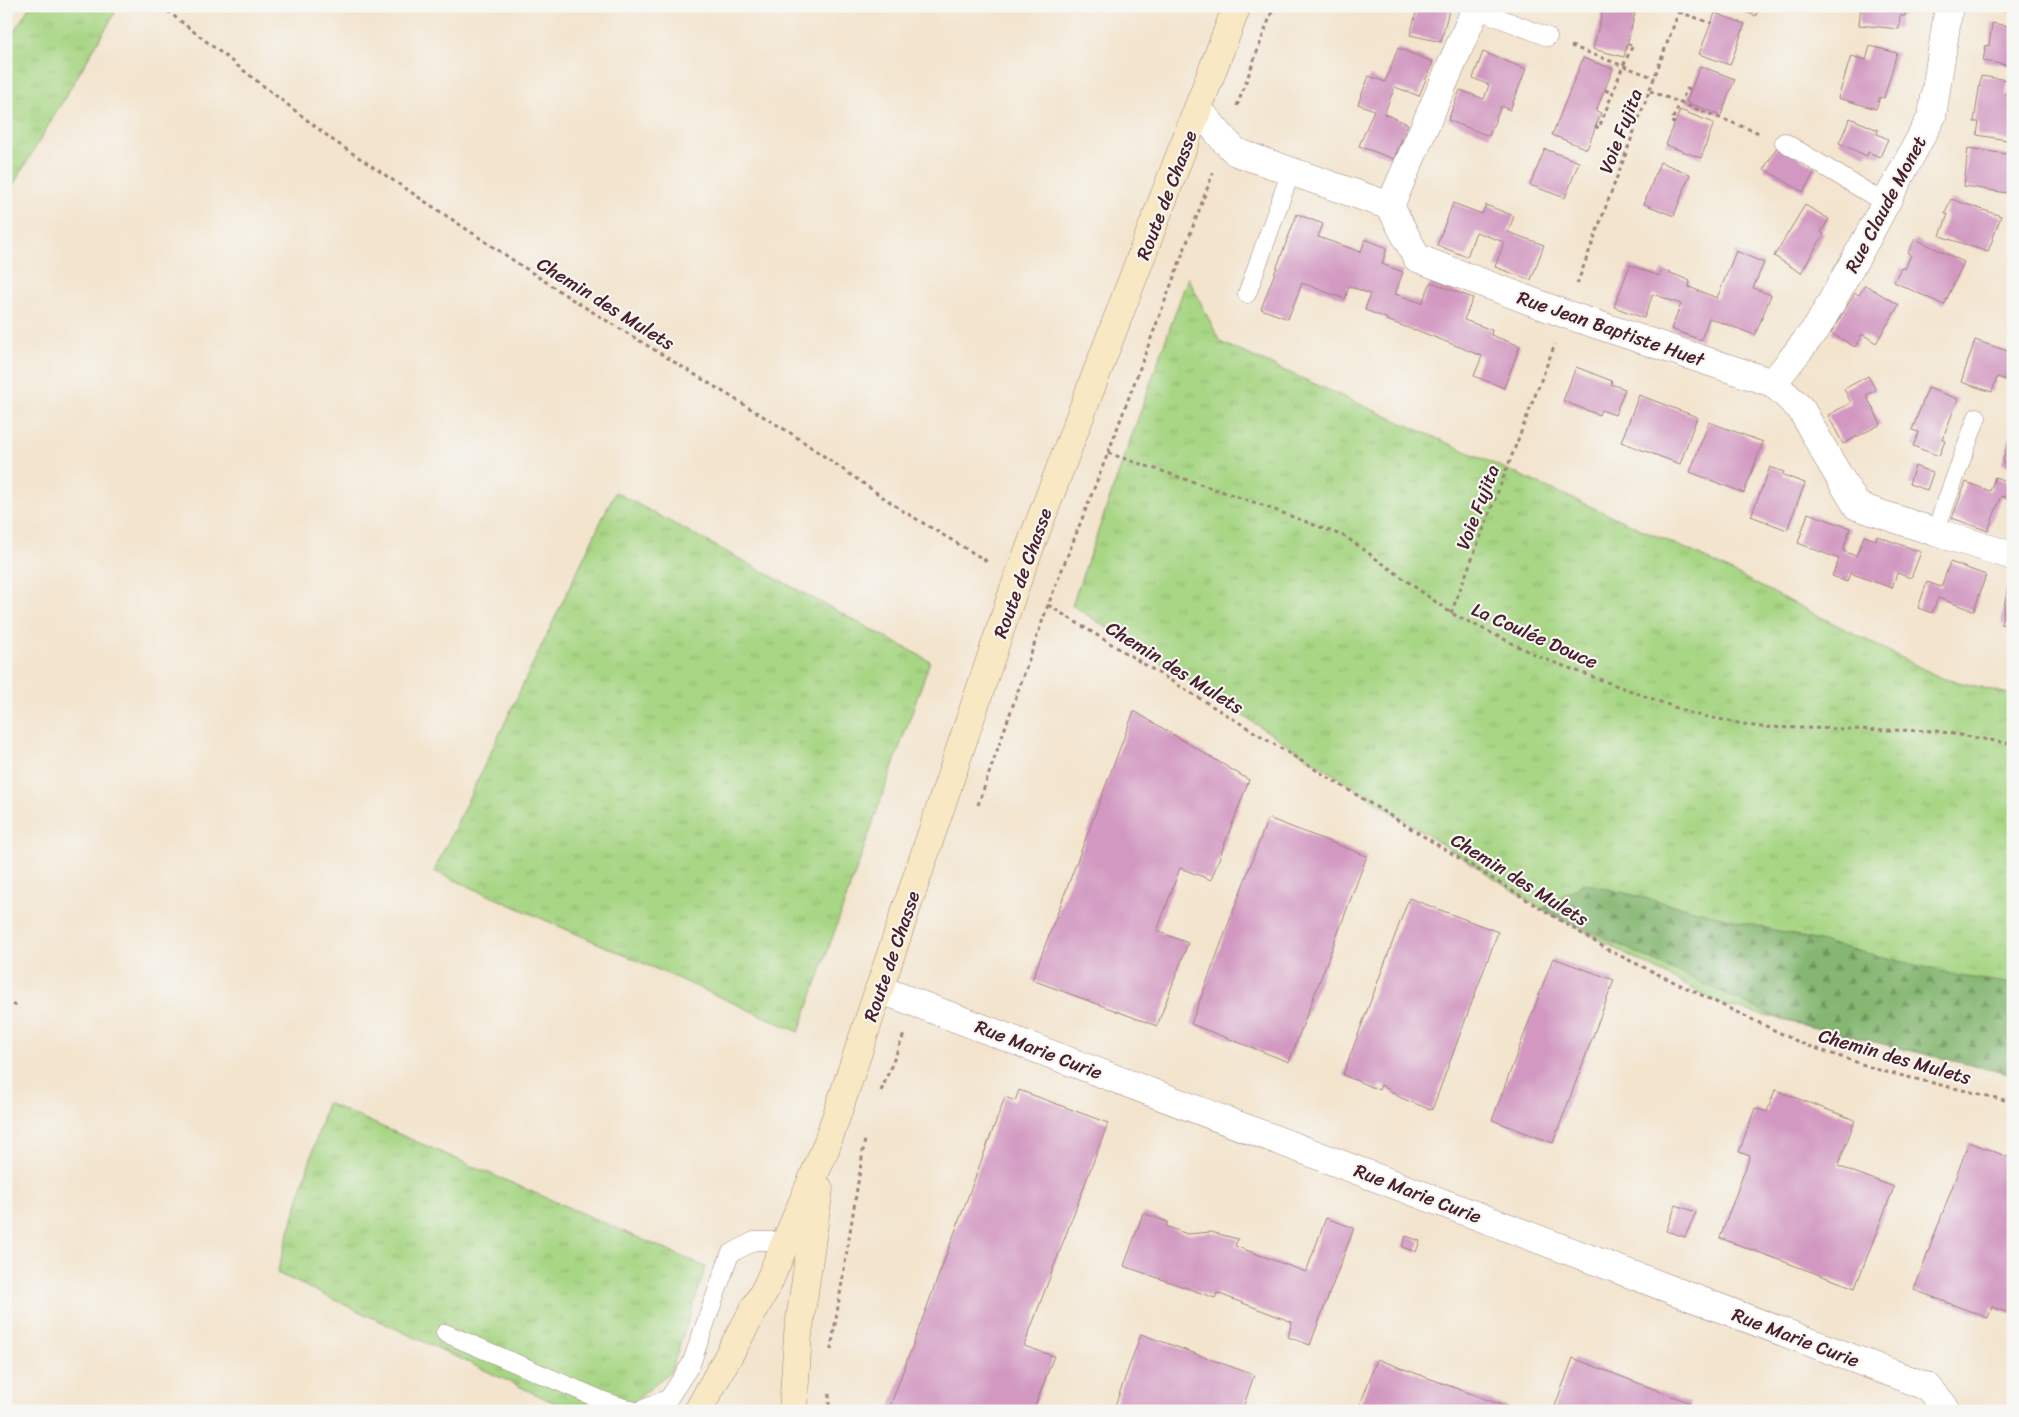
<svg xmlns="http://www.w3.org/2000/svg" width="2019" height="1417" viewBox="0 0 2019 1417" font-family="Sriracha,sans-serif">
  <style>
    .grass { fill: url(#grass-tufts); stroke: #787a58 }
    .forest { fill: url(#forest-firs); stroke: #686b4e }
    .building { fill: #d298c1 }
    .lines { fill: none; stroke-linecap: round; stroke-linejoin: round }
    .service-casing { stroke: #9e827c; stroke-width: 19 }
    .minor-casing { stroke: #9e827c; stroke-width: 29 }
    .secondary-casing { stroke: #9e827c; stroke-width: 29 }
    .path { stroke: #9e827c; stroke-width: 3; stroke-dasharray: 4 4; stroke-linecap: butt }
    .service { stroke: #fff; stroke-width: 18 }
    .minor { stroke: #fff; stroke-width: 28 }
    .secondary { stroke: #f8e8c3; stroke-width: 28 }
    .labels { text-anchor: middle; stroke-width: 4.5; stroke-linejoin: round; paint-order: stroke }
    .street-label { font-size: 19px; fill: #4a1f2b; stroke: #f6f6f2 }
  </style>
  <defs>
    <pattern id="grass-tufts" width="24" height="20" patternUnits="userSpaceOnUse" patternTransform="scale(1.25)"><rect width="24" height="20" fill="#a7d684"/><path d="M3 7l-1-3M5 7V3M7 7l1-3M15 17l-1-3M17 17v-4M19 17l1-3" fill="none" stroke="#91b772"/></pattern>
    <pattern id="forest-firs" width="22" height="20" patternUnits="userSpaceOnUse" patternTransform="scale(1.25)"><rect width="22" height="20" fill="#85b772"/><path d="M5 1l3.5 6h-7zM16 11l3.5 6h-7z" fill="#6f945e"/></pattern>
  </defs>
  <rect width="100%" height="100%" fill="#f6f6f2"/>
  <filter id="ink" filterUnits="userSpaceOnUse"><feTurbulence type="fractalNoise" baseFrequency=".02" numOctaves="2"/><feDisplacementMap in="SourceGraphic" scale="10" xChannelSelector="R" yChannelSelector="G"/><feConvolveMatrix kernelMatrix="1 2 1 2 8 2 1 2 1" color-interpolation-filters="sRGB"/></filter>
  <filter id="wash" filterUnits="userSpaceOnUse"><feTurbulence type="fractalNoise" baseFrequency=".0096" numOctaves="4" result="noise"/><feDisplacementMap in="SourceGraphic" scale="20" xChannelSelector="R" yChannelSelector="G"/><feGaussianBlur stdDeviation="1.12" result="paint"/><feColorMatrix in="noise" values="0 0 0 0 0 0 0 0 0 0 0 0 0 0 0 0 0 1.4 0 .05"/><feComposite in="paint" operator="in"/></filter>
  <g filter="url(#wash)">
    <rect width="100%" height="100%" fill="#f3e4cd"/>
    <!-- grass -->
    <g class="grass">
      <polygon points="30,6 106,6 115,13 6,197 6,44"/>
      <polygon points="1188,277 1220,342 1695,553 1941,678 2013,695 2013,1075 1723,1005 1542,909 1072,605"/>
      <polygon points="615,492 930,661 799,1032 434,871"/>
      <polygon points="327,1103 706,1267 671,1371 623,1411 572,1411 277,1273"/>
    </g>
    <!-- forest -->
    <polygon class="forest" points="1584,883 1960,976 2013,984 2013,1075 1782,1020 1542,909"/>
    <g id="blocks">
      <!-- building -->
      <g class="building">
        <polygon points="1418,6 1450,6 1441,42 1410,35"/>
        <polygon points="1604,6 1635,13 1624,57 1593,49"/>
        <polygon points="1729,6 1759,6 1756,16"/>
        <polygon points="1861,6 1906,6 1905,16 1900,16 1899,29 1859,25"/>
        <polygon points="1996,6 2013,6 2013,12 1996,9"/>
        <polygon points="1715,13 1745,24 1730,65 1699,54"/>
        <polygon points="1992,23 2013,27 2013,66 1983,61 1986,45 1989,46"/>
        <polygon points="1870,46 1897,53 1884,98 1880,97 1876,109 1838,98 1851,56 1866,60"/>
        <polygon points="1398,48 1433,62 1419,96 1395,87 1389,101 1384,114 1408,124 1394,159 1359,146 1374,110 1358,104 1369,76 1385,82"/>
        <polygon points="1483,52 1526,69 1510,110 1501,106 1489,136 1448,120 1460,90 1484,99 1489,85 1473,78"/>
        <polygon points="1583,58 1613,69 1596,111 1601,113 1587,149 1552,135"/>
        <polygon points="1700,66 1735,79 1721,115 1686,102"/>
        <polygon points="1981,76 2008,80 2006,95 2013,96 2013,141 1977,135 1979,122 1974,122"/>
        <polygon points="1680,110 1714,123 1701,158 1666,145"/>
        <polygon points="1850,118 1878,130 1877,134 1888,139 1880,157 1868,152 1867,156 1839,143"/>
        <polygon points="1778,145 1817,168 1803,192 1764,169"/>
        <polygon points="1968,148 2013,155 2013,194 1964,186"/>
        <polygon points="1545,149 1579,162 1565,198 1530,185"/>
        <polygon points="1660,162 1690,174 1674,216 1644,204"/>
        <polygon points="1951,199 2001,216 1988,252 1940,236 1948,214 1945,214"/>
        <polygon points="1453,203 1482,214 1486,205 1514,216 1508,232 1544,245 1531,280 1495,267 1504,242 1476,232 1467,257 1437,245"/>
        <polygon points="1805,205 1829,219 1821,232 1824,234 1801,273 1774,256"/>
        <polygon points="1297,214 1323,224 1318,237 1361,252 1365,239 1387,248 1382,264 1403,272 1395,294 1422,303 1431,282 1473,298 1464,320 1492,330 1491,335 1520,346 1504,388 1474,376 1482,356 1414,329 1414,330 1386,320 1386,318 1365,310 1370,294 1349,286 1345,299 1302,283 1288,319 1261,309"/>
        <polygon points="1915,239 1964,262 1944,305 1894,282 1901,267 1905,269 1911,255 1908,253"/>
        <polygon points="1736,251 1764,263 1753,288 1771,295 1755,335 1709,318 1701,340 1671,329 1681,304 1653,294 1644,318 1614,307 1630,265 1659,276 1662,270 1676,275 1690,281 1689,287 1717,298"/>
        <polygon points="1865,285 1899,305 1876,343 1862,334 1855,347 1831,333 1855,293 1859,295"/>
        <polygon points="1975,340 2013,353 2013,382 1997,377 1992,392 1961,382"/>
        <polygon points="1576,367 1612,381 1611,384 1625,389 1615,415 1601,410 1599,415 1563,401"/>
        <polygon points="1868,376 1876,390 1866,395 1881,424 1843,444 1828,415 1851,403 1844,389"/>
        <polygon points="1928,388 1958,399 1942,440 1945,441 1939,456 1913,446 1919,432 1912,430"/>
        <polygon points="1639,395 1697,417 1680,464 1621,442"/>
        <polygon points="1709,422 1763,442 1744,493 1690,472"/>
        <polygon points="2012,432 2013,432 2013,468 2002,463"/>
        <polygon points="1915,466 1933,473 1927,490 1909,484"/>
        <polygon points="1770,467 1784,472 1783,475 1805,483 1787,530 1751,516"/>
        <polygon points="1995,477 2013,484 2013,500 2001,496 1988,531 1952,518 1966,482 1990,491"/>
        <polygon points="1808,513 1850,528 1843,551 1856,556 1864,536 1876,540 1877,536 1921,552 1911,578 1897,573 1892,588 1850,573 1847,582 1832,576 1839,559 1798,543"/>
        <polygon points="1950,562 1986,575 1974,611 1938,598 1932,613 1918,608 1927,582 1941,587"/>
        <polygon points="2008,585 2013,586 2013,626 2001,624"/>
        <polygon points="1134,711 1249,780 1211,880 1180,868 1157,931 1188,943 1157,1026 1032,980"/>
        <polygon points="1268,818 1367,856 1289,1062 1191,1024"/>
        <polygon points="1409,898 1498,932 1432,1110 1401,1098 1381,1085 1379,1090 1343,1075"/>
        <polygon points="1553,958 1614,980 1553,1143 1492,1120"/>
        <polygon points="1019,1090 1108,1123 1024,1346 1054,1356 1033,1411 895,1411 889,1409 1005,1097 1015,1101"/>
        <polygon points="1775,1090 1855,1120 1838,1166 1894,1187 1855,1288 1720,1238 1750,1156 1739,1152 1755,1108 1767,1112"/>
        <polygon points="1969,1142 2013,1159 2013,1314 1992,1307 1988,1318 1914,1290"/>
        <polygon points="1676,1205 1696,1212 1685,1237 1666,1231"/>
        <polygon points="1143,1213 1168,1222 1166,1226 1187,1234 1211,1232 1238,1239 1235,1246 1306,1272 1326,1218 1354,1228 1310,1345 1288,1337 1292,1322 1217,1293 1215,1298 1124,1266"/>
        <polygon points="1406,1236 1420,1241 1416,1252 1402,1247"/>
        <polygon points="1141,1334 1254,1375 1242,1411 1113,1411"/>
        <polygon points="1573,1358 1690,1403 1687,1411 1553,1411"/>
        <polygon points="1377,1359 1496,1403 1515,1411 1358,1411"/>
      </g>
    </g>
  </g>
  <g filter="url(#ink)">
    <use href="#blocks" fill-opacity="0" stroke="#9e827c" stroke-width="1"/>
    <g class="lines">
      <defs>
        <g id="service">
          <polyline points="1476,9 1548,37"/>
          <polyline points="1784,142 1885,203"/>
          <polyline points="1247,294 1291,171"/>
          <polyline points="1935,532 1977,417"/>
          <polyline points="445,1333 604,1401 634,1411"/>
          <polyline points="639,1411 669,1398 691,1364 730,1254 754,1241 786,1241"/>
        </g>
        <g id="minor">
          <polyline points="1199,110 1225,141 1236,152 1390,206 1417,258 1565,314 1773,383 1801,409 1828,458 1857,506 1935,532 2013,556"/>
          <polyline points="1390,206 1477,6"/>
          <polyline points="1773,383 1818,326 1866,240 1932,116 1949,6"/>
          <polyline points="879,989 1928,1387 1944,1406 1945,1411"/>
        </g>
        <g id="secondary">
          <polyline points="698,1411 767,1286 826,1147 1014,589 1237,6"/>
          <polyline points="793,1411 798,1334 819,1189"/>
        </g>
      </defs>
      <!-- service casing -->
      <use href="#service" class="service-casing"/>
      <!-- minor casing -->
      <use href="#minor" class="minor-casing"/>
      <!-- secondary casing -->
      <use href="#secondary" class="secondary-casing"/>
      <!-- path -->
      <g class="path">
        <polyline points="161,6 334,141 573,300 792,434 903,511 990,563"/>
        <polyline points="1679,12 1711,23"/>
        <polyline points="1571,46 1655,78"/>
        <polyline points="1605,90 1612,93"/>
        <polyline points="1650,91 1759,133"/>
        <polyline points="1237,106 1274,6"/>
        <polyline points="1675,123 1671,122 1687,89 1691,90"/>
        <polyline points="1595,126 1599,128 1623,66 1633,45 1628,44"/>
        <polyline points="1577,284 1681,6"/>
        <polyline points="1108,453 1259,504 1346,537 1451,613 1542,658 1693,714 1759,727 1936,731 2013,744"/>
        <polyline points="1048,605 1610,951 1803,1044 1882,1071 2013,1102"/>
        <polyline points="1451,613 1555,344"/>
        <polyline points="978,805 1048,605 1108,453 1213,173"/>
        <polyline points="6,1000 20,1008"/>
        <polyline points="881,1091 905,1032"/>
        <polyline points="831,1350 865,1139"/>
        <polyline points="829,1394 829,1411"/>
      </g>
      <!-- service -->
      <use href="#service" class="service"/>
      <!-- minor -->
      <use href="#minor" class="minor"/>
      <!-- secondary -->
      <use href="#secondary" class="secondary"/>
    </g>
  </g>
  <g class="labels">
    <!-- street labels -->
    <g class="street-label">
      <text transform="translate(1620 131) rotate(-69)" y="7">Voie Fujita</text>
      <text transform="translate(1166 195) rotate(-69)" y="7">Route de Chasse</text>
      <text transform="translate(1885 204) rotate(-62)" y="7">Rue Claude Monet</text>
      <text transform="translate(606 303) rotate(32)" y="7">Chemin des Mulets</text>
      <text transform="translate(1611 328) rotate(19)" y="7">Rue Jean Baptiste Huet</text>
      <text transform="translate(1477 507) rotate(-69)" y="7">Voie Fujita</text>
      <text transform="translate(1022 573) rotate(-70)" y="7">Route de Chasse</text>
      <text transform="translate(1535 635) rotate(24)" y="7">La Coulée Douce</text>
      <text transform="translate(1175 667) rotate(32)" y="7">Chemin des Mulets</text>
      <text transform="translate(1520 879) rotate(32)" y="7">Chemin des Mulets</text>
      <text transform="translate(891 956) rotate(-71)" y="7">Route de Chasse</text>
      <text transform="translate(1039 1049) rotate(21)" y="7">Rue Marie Curie</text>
      <text transform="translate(1895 1056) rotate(16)" y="7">Chemin des Mulets</text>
      <text transform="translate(1418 1193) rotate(21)" y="7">Rue Marie Curie</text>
      <text transform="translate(1796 1337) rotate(21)" y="7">Rue Marie Curie</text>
    </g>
  </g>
  <!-- margin -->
  <rect width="2019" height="1417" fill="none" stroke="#f6f6f2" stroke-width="25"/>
</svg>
